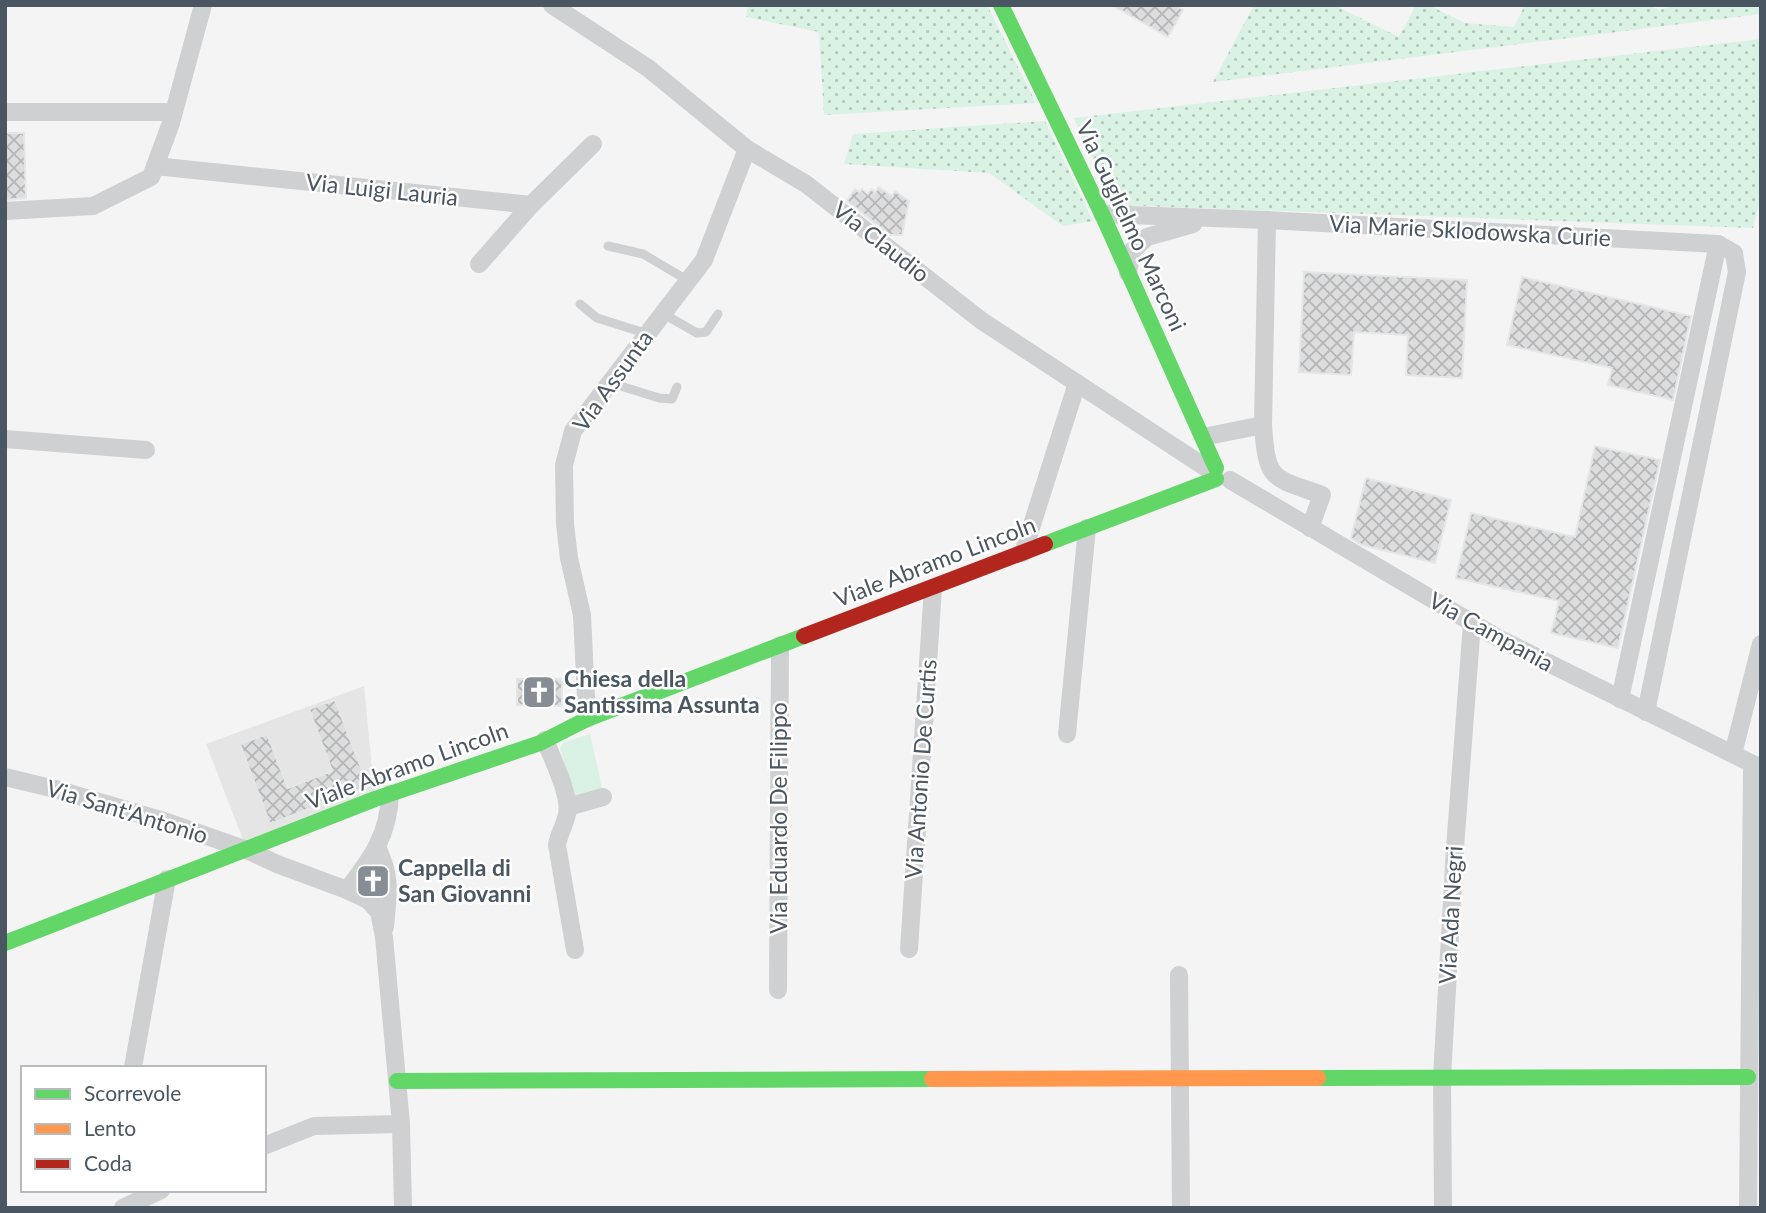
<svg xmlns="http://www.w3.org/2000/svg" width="1766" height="1213" font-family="Lato,sans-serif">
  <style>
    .education { fill: #e6e5e6 }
    .grass { fill: url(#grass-dots) }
    .green { fill: #d9f2e3 }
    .building { fill: url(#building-cross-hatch); stroke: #e5e6e7; stroke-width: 2 }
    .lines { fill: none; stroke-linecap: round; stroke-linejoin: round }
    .lane { stroke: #ced0d2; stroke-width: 9 }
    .street { stroke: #ced0d2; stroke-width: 18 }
    .fast { stroke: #63d668; stroke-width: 16 }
    .slow { stroke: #ff974d; stroke-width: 16 }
    .jam { stroke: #b3261e; stroke-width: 16 }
    .labels { text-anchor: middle; stroke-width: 5; stroke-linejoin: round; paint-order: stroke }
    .street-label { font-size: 23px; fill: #4a5661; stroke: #fff }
    .poi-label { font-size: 23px; font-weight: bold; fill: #4a5661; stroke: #fff; text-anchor: start }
  </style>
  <defs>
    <pattern id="grass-dots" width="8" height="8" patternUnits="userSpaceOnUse" patternTransform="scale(1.75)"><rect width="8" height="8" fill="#d9f2e3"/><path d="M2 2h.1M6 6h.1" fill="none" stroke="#b2c7bb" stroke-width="1.8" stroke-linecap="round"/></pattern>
    <pattern id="building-cross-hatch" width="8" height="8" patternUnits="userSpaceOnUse" patternTransform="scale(1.75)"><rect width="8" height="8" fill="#ddddde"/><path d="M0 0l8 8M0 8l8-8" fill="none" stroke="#b5b6b7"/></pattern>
  </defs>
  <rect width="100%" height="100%" fill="#f4f4f4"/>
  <polygon class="education" points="364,686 375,799 247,850 206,744"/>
  <g class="grass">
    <polygon points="748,5 987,5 1036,103 824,115 819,32 746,17"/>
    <polygon points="1254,5 1334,5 1399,37 1416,5 1428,5 1465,23 1514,27 1525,5 1649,5 1659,10 1676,5 1761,5 1761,14 1213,82"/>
    <polygon points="1761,39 1761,196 1753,228 1114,205 1074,118"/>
    <polygon points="1045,121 1093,221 1063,226 989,173 844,164 853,134"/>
  </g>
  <polygon class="green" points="590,734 602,788 574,796 560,748 564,742"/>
  <g class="building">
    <polygon points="1112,5 1176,5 1183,10 1168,37"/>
    <polygon points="5,133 24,133 26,198 5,200"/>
    <polygon points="879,187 892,196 895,191 909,201 902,235 890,235 847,201 855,189 859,192 862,189 868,194 871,189 875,192"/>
    <polygon points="1304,272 1467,280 1462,378 1406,375 1408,335 1354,332 1351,375 1299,372"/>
    <polygon points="1522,277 1691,316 1673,400 1608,385 1612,368 1507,345"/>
    <polygon points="1595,446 1660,460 1618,648 1551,633 1559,601 1456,578 1471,513 1575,537"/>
    <polygon points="1366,478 1451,500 1435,563 1362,545 1351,538"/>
    <polygon points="517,679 562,679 562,706 517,705"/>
    <polygon points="335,700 368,786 270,824 240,744 267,734 288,788 332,771 309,709"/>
  </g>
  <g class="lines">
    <g class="lane">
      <polyline points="608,246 643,254 687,280"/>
      <polyline points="580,304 597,318 648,334"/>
      <polyline points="662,313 697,333 706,332 718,314"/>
      <polyline points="611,383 659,398 672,399 677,387"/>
    </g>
    <g class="street">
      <polyline points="552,5 648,68 747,149 806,184 982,321 1214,473"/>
      <polyline points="5,112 173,112"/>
      <polyline points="155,166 531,205 479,264"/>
      <polyline points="531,205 593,144"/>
      <polyline points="5,211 93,206 151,177 171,123 203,5"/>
      <polyline points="1102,214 1267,220 1718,244 1734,253 1737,272 1646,712"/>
      <polyline points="1128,273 1132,251 1147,237 1193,224"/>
      <path d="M1263 425C1267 481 1271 477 1322 495L1310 528"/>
      <polyline points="1203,437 1263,425 1267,220"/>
      <polyline points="5,439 146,450"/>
      <polyline points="1230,480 1498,638 1761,768"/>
      <polyline points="1023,553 1077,383"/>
      <polyline points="1620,699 1718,244"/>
      <polyline points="587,719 582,615 569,558 565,524 564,465 573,431 704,260 747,149"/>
      <polyline points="1067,734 1087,528"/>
      <path d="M545 740C552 758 571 796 567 814 565 825 559 833 557 845L575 950"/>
      <polyline points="1733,754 1761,644"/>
      <polyline points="5,777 55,789 167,822 247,850 277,864 347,890 368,900 379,912 384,937 401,1124 403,1208"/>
      <polyline points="568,807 603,797"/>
      <path d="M377 847C392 878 388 894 385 927"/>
      <path d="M347 890C371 859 389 835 390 794"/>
      <polyline points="909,949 933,588"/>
      <polyline points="1179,975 1181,1208"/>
      <polyline points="778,990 780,645"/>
      <polyline points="133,1067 167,879"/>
      <polyline points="264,1146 314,1126 401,1124"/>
      <polyline points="123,1208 161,1190"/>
      <polyline points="1443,1208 1442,1077 1455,848 1472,623"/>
      <polyline points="1748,1208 1752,765"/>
    </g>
    <g class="fast">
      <polyline points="1001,5 1102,214 1216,468"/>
      <polyline points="1045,544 1216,479"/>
      <polyline points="5,943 375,799 540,743 587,719 804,636"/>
      <polyline points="1318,1078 1748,1077"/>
      <polyline points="397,1081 932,1079"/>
    </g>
    <polyline class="slow" points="932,1079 1318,1078"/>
    <polyline class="jam" points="804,636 1045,544"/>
  </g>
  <defs>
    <g id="church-square" transform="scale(1.75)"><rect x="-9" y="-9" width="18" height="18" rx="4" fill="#868d94" stroke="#fff"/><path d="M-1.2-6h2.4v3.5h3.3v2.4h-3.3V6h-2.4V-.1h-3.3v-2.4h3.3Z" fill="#fff"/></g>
  </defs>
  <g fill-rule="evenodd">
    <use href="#church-square" x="539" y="692"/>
    <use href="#church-square" x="373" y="881"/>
  </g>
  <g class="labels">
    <g class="street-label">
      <text transform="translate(382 190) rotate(6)" y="8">Via Luigi Lauria</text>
      <text transform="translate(1131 226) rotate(65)" y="8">Via Guglielmo Marconi</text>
      <text transform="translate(1470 231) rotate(3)" y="8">Via Marie Sklodowska Curie</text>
      <text transform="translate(881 242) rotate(38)" y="8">Via Claudio</text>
      <text transform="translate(613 381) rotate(-54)" y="8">Via Assunta</text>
      <text transform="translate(935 562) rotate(-21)" y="8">Viale Abramo Lincoln</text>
      <text transform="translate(1491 632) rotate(29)" y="8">Via Campania</text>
      <text transform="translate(407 766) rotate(-20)" y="8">Viale Abramo Lincoln</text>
      <text transform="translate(921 769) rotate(-86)" y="8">Via Antonio De Curtis</text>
      <text transform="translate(127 812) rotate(17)" y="8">Via Sant'Antonio</text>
      <text transform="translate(779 818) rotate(-90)" y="8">Via Eduardo De Filippo</text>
      <text transform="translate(1451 915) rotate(-87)" y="8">Via Ada Negri</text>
    </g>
    <g class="poi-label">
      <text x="564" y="687">Chiesa della<tspan x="564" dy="26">Santissima Assunta</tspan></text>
      <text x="398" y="876">Cappella di<tspan x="398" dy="26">San Giovanni</tspan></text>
    </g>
  </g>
  <rect width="1766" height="1213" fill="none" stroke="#4a5661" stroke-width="14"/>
  <rect x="21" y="1066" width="245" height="126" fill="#ffffff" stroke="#b7bbc0" stroke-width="2"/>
  <rect x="35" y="1089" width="35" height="10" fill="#63d668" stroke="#b7bbc0" stroke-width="2"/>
  <text x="84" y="1101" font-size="21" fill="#4a5661">Scorrevole</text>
  <rect x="35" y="1124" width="35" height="10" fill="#ff974d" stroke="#b7bbc0" stroke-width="2"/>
  <text x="84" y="1136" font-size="21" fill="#4a5661">Lento</text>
  <rect x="35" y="1159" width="35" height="10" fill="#b3261e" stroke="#b7bbc0" stroke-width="2"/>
  <text x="84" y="1171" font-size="21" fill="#4a5661">Coda</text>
</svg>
